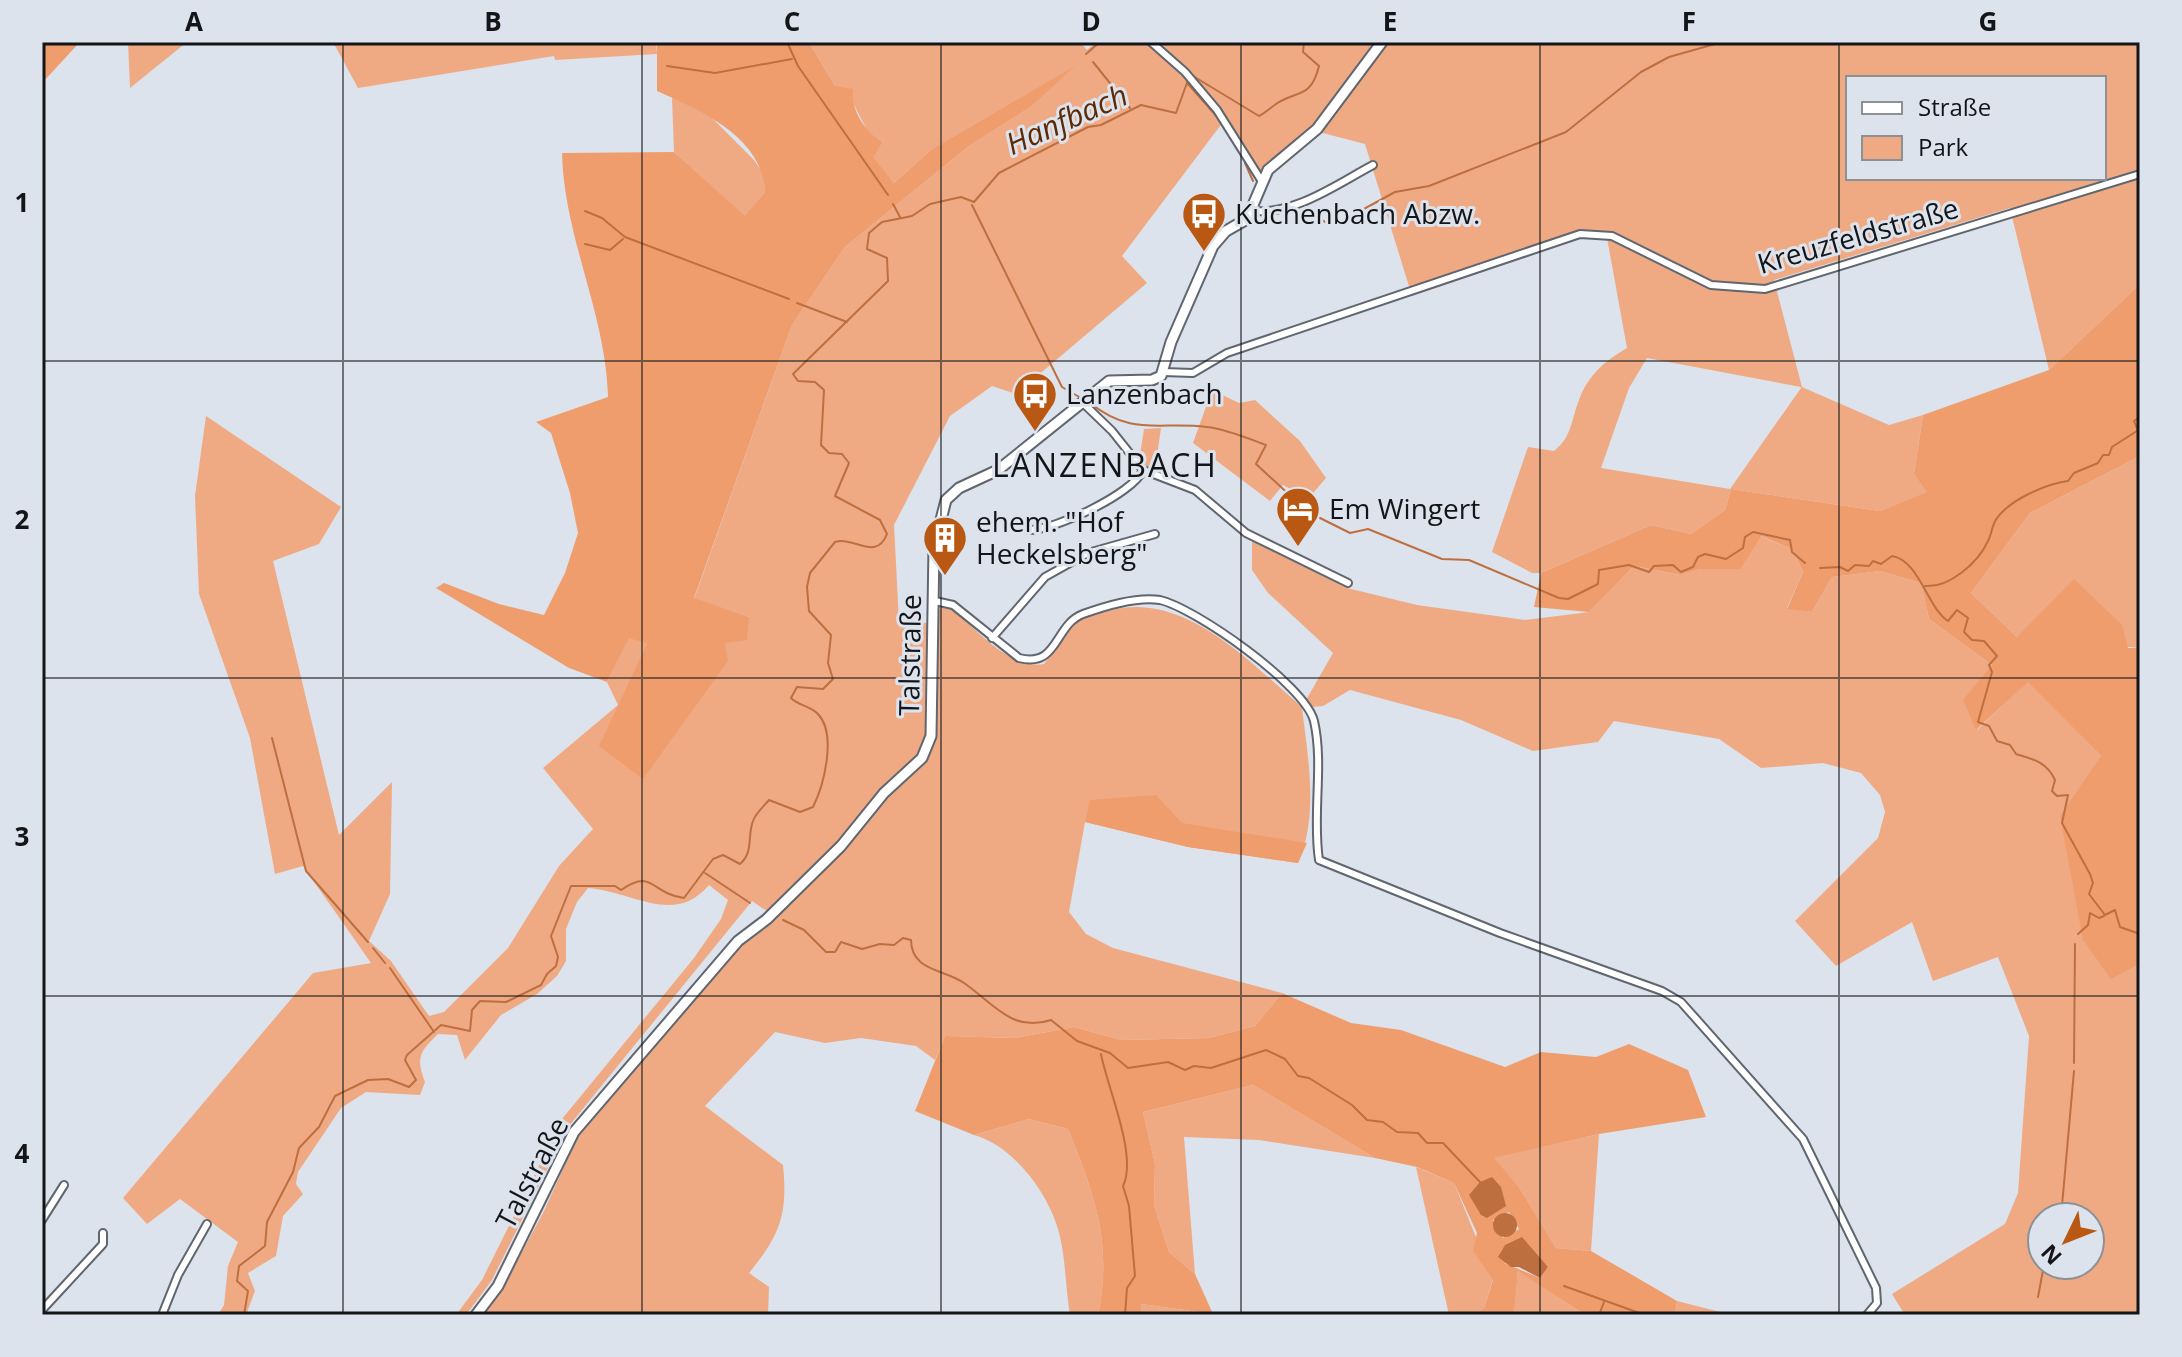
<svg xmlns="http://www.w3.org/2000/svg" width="2182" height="1357" font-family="'Open Sans',sans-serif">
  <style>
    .green { fill: #efaa83; fill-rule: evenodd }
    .forest { fill: #f09d6e; fill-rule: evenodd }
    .water { fill: #be6f40 }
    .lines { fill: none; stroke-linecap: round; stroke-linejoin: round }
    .stream { stroke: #be6f40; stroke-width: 2 }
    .street-casing { stroke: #60666f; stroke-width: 10 }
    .secondary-casing { stroke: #60666f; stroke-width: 13 }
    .street { stroke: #fff; stroke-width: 6 }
    .secondary { stroke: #fff; stroke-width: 9 }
    .grid { fill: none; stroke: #131519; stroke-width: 2; stroke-opacity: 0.55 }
    .labels { text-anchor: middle; stroke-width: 6; stroke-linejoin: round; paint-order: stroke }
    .poi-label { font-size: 28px; fill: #131519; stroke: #dce3ed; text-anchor: start }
    .street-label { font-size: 28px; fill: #131519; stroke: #dce3ed }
    .water-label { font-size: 30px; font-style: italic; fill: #5e2a05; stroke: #dce3ed }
    .quarter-label { font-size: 32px; letter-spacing: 2px; fill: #131519; stroke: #dce3ed }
    .neatline { fill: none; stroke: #131519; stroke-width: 3 }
    .grid-label { font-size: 26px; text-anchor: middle; font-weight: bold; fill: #131519 }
  </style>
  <rect width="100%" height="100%" fill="#dce3ed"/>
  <g class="green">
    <polygon points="128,42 187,42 130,88"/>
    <polygon points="333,42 656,42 657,54 555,60 554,56 358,88"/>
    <path d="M809 42H1080L1087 50 1096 42H2140V284L2049 370 2010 208 1774 280 1802 387 1889 425 1923 415 1914 474 1928 492 1880 511 1731 489 1725 510 1691 534 1651 525 1541 573H1532L1492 552 1528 447 1554 451C1572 437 1571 420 1579 400 1588 375 1605 361 1627 348L1607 238 1585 237 1412 296 1365 144 1319 132 1265 180 1223 122 1122 256 1147 283 1016 394 992 386 950 416 894 525 899 622 929 623 941 608H951C977 629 1009 670 1044 664 1055 651 1066 631 1079 621 1086 615 1100 614 1108 611 1184 589 1249 662 1302 707L1333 653 1268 593 1252 570V539L1347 588 1417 605 1525 620 1589 612 1634 566 1679 575 1700 569H1741L1760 536 1792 549 1803 572 1787 608 1812 612 1832 577 1880 571 1921 583 1929 619 1992 665 1977 730 2028 681 2101 756 2111 978 2140 964V1315H1905L1892 1294 2005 1224 2018 1193 2029 1036 1998 957 1933 981 1912 922 1836 966 1795 921 1878 838 1885 812 1880 795 1861 773 1823 763 1761 768 1719 739 1614 721 1598 742 1533 751 1461 720 1350 690 1323 706 1302 708C1308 757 1319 817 1298 863L1188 847 1085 822 1069 912 1086 934 1113 948 1282 993 1255 1026 1209 1038 1121 1040 1074 1027 1014 1038 945 1036 935 1060 916 1046 861 1038 825 1043 775 1032 705 1106 783 1165C788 1215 780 1235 749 1273L769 1287 768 1315H483L499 1295 544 1211 579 1134 737 947 774 916 752 901 568 1127 492 1280 466 1315H456L482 1280 562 1119 694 958 721 919 728 900 709 885C674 926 635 892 588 888L577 902 566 929V961L557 976 537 994 501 1015 465 1060 457 1035 438 1034C419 1052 416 1058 425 1082L420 1095 366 1092 341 1108 298 1172 296 1184 303 1194 283 1216 276 1256 248 1273 255 1291 246 1315H218L224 1305 228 1266 238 1242 180 1199 147 1224 123 1198 313 973 371 963 303 866 275 874 250 738 199 594 195 496 206 416 341 507 319 544 273 561 339 835 392 782 390 894 369 941 391 961 429 1016 444 1012 508 948 559 866 593 829 543 768 618 705 607 682 629 637 647 644 725 643 749 617 694 599 792 325 845 247 969 146 1032 106 1071 69 932 149 894 183 872 157 883 142 870 136 851 99 835 86ZM1848 78H2104V178H1848ZM1647 358 1801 387V388L1730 489 1601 468 1629 388ZM2042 1217H2090V1265H2042Z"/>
    <polygon points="672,97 707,113 754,160 764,175 765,192 745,217 674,152"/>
    <polygon points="1212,390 1239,403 1255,400 1300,441 1326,478 1308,499 1283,485 1270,501 1193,443"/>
    <polygon points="1161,428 1155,470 1148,469 1139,461 1144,429"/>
    <polygon points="2140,456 2140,648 2017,637 1971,593 2030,513"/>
    <polygon points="1253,1085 1375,1158 1259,1140 1184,1137 1195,1274 1169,1252 1154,1205 1155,1164 1143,1112"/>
    <path d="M1029 1119 1068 1129C1094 1193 1113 1244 1098 1315H1070C1065 1286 1066 1251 1056 1223 1044 1188 1011 1145 974 1135Z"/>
    <polygon points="1599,1134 1591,1251 1556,1248 1519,1187 1493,1158"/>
    <polygon points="1416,1167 1454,1183 1493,1279 1484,1308 1473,1315 1449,1315"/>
    <polygon points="1518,1270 1581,1312 1581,1315 1514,1315"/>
    <polygon points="1677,1301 1732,1315 1675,1315"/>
    <polygon points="1141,1304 1213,1314 1213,1315 1142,1315"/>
  </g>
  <g class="forest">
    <polygon points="42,42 80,42 42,83"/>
    <path d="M657 42H809L835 86 853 89C850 109 866 134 883 142L873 157 894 183 932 149 1075 66 1032 106 969 146 845 247 792 325 694 598 749 617 747 640 725 643 728 661 643 779 599 746 647 644 629 638 607 682 569 668 436 588 444 583 499 604 544 615 565 573 578 533 570 493 551 433 536 422 608 397C606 313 564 238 562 153L674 152 745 216 765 192C763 137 700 110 657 91Z"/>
    <polygon points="2140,284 2140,456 2030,513 1971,593 2017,637 2074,579 2122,625 2128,648 2140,648 2140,964 2111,979 2083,940 2060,816 2101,756 2028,682 1976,730 1963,700 1992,665 1929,619 1921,583 1880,571 1832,577 1812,612 1787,609 1803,572 1792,549 1761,536 1741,569 1700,569 1680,575 1634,566 1589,612 1534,607 1541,573 1651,525 1691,534 1725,510 1731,489 1880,511 1927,492 1914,474 1923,415 2049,370"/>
    <polygon points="1156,795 1182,823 1307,843 1298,863 1188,847 1085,822 1090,800"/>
    <path d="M1282 993 1351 1023 1401 1030 1505 1067 1541 1052 1596 1057 1629 1044 1688 1070 1706 1117 1599 1134 1494 1158 1519 1187 1556 1248 1591 1251 1677 1301 1675 1315H1581V1312L1518 1271 1514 1315H1473L1484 1308 1493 1280 1473 1251 1477 1233 1454 1183 1417 1167 1375 1158 1253 1085 1143 1112 1155 1164 1154 1205 1169 1252 1195 1274 1213 1314 1141 1304 1142 1315H1098C1113 1244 1094 1193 1068 1129L1029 1119 974 1135 915 1111 945 1036 1014 1038 1074 1027 1121 1040 1209 1038 1255 1026ZM1509 1212 1519 1229 1503 1238 1493 1220ZM1537 1256 1548 1267 1540 1278 1504 1263Z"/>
  </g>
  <g class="water">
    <polygon points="1492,1177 1501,1187 1506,1206 1487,1218 1481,1215 1469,1195 1480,1182"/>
    <circle cx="1505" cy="1225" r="12"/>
    <polygon points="1522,1237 1548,1267 1540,1278 1519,1267 1511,1267 1498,1257 1505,1245"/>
  </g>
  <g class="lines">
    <g class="stream">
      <polyline points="787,42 798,66 888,195"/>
      <polyline points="42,47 50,42"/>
      <polyline points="1086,54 1100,42"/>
      <polyline points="1093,62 1130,108"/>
      <polyline points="667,66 715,73 792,59"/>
      <path d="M1193 76 1259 116C1265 113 1270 108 1276 104 1297 90 1311 99 1319 66L1303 52 1304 42"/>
      <polyline points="1187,83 1220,120"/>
      <polyline points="1245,163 1253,181"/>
      <polyline points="893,204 900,217"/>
      <polyline points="972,205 1062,387 1081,398"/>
      <polyline points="1294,209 1297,215 1318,218 1329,224 1342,221 1395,192 1429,186 1566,132 1641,72 1669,57 1722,42"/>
      <polyline points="585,211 602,218 625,237 789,299"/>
      <polyline points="585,244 610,250 623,239"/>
      <polyline points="797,303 847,322"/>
      <path d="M1090 403C1133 437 1158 421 1207 427 1226 429 1247 438 1266 445L1256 464 1308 512 1350 533 1368 529 1442 559 1469 560 1559 598 1568 599 1598 584 1599 570 1629 565 1649 572 1654 566 1673 565 1681 572 1693 567 1698 557 1705 554 1726 559 1743 548 1745 537 1753 532 1790 540 1792 552 1805 563"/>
      <polyline points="2138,431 2134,421 2140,417"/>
      <path d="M1820 568 1840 567 1848 571 1855 565 1869 566 1873 561 1881 564 1892 556C1919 560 1928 609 1948 621L1957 610 1968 618 1964 632 1972 640 1984 641 1997 656 1989 665 1992 672 1978 722 1989 726 1997 741 2010 745 2016 754C2033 759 2047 762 2055 780L2052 791 2057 796 2068 795 2062 823 2090 874 2093 883 2089 894 2105 915 2115 910 2120 927 2140 934"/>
      <path d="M1925 586C1949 588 1978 563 1988 541 1992 534 1992 524 1997 518 2011 499 2046 484 2068 481L2074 473 2098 463 2103 455H2109L2112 447 2140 429"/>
      <polyline points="272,738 306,871 368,942"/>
      <polyline points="705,873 750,903"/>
      <path d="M783 920 804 930 826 952H835L841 942 862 949 880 944 894 945 903 938 911 940C911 971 944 969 964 983 993 1003 1012 1033 1051 1020L1077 1041 1110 1053 1128 1068 1168 1062 1185 1070 1194 1066 1211 1068 1266 1050 1285 1059 1298 1076 1309 1078 1352 1105 1367 1120 1383 1122 1397 1132 1418 1133 1427 1143H1443L1480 1182"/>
      <polyline points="2078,934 2088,925 2090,913 2099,918 2104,916"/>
      <polyline points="373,948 385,963"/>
      <polyline points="390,968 434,1032"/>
      <path d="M1101 1054C1107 1087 1138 1156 1123 1186L1129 1206 1135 1276 1127 1288 1125 1315"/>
      <polyline points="2074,1063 2075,944"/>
      <polyline points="2061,1217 2074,1071"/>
      <polyline points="1564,1286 1645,1315"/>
      <polyline points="2038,1297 2044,1265"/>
      <path d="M244 1315 248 1291 237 1281 239 1266 265 1246 267 1222 293 1172 299 1148 319 1127 335 1096 368 1080 388 1079 409 1087 416 1080 405 1060 407 1055 441 1025 470 1031 472 1010 480 1001 506 1002 541 985 547 974 556 966 558 957 551 936 571 886H615L621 890C654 868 649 893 684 898L713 859 723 855 740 864C754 852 747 836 753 821 755 814 764 806 769 800L800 812 813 807C824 785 837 734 818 714 811 706 799 706 791 698L797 687 823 689 833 679 828 663 831 635 809 611 807 587 810 573 835 542C854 536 876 562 887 534L880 520 835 496 849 463 842 454 829 453 821 445 824 390 815 382 798 381 793 374 888 281 887 258 867 249 869 233 882 222 912 216 930 204 961 197 974 202 999 173 1088 127 1101 125 1141 105 1176 113 1188 80"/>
      <polyline points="1599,1315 1604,1302"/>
    </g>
    <g class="street-casing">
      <g id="street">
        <polyline points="1151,42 1185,72 1217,110 1261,180"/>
        <path d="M1252 211C1295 215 1337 184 1373 165"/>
        <polyline points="1163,372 1193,373 1227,353 1580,234 1612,236 1711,285 1765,289 2140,174"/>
        <polyline points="1083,403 1112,431 1143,470 1195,490 1246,533 1348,583"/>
        <path d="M1028 530C1053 531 1133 494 1143 470"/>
        <path d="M935 601 953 605 1019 658C1059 668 1054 625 1083 614 1105 606 1136 596 1160 600 1195 608 1305 685 1314 721 1324 765 1312 814 1319 860L1500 933 1662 991 1681 1002 1803 1139 1876 1288 1877 1303 1867 1315"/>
        <polyline points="992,638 1045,577 1088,553 1155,534"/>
        <polyline points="42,1220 64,1185"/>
        <polyline points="42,1310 103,1244 103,1233"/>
        <polyline points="162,1315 178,1275 207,1224"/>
      </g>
    </g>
    <g class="secondary-casing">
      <polyline id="secondary" points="476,1315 498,1286 574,1132 738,941 767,919 841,846 884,793 922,758 931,736 934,547 946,500 959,488 998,470 1109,381 1152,380 1161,376 1171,342 1213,246 1226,231 1247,219 1268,170 1317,129 1382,42"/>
    </g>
    <use href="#street" class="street"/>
    <use href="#secondary" class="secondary"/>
  </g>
  <path class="grid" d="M343 42V1315M642 42V1315M941 42V1315M1241 42V1315M1540 42V1315M1839 42V1315M42 361H2140M42 678H2140M42 996H2140"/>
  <defs>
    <g id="bus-pin" transform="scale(2.3)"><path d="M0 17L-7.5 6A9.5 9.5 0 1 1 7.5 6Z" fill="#b85812" stroke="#dce3ed"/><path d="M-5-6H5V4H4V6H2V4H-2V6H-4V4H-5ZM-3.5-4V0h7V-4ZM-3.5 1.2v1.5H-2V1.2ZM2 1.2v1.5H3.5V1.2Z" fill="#fff"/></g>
    <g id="hotel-pin" transform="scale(2.3)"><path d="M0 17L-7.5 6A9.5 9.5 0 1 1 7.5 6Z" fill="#b85812" stroke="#dce3ed"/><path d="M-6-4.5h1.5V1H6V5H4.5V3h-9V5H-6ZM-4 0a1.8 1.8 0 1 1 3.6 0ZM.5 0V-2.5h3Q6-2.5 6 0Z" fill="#fff"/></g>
    <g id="building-pin" transform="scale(2.3)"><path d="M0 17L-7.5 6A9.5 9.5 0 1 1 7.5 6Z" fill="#b85812" stroke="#dce3ed"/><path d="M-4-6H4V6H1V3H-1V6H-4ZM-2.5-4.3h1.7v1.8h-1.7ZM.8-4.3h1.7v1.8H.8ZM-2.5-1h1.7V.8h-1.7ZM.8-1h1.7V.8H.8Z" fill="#fff"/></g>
  </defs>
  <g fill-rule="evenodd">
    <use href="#bus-pin" x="1204" y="214"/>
    <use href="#bus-pin" x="1035" y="394"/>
    <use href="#hotel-pin" x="1298" y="509"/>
    <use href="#building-pin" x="945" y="538"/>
  </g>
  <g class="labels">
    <g class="poi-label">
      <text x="1235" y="224">Kuchenbach Abzw.</text>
      <text x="1066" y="404">Lanzenbach</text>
      <text x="1329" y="519">Em Wingert</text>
      <text x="976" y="532">ehem. "Hof<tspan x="976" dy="32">Heckelsberg"</tspan></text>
    </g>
    <g class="street-label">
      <text transform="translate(1858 236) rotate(-16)" y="10">Kreuzfeldstraße</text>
      <text transform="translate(910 655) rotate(-89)" y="10">Talstraße</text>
      <text transform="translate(532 1173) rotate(-62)" y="10">Talstraße</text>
    </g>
    <g class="water-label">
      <text transform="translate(1067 120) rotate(-24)" y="10">Hanfbach</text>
    </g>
    <g class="quarter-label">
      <text x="1105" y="477">LANZENBACH</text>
    </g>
  </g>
  <rect width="2182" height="1357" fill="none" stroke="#dce3ed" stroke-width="88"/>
  <rect x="1846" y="76" width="260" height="104" fill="#dce3ed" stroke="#8c9198" stroke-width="2"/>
  <rect x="1862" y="102" width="40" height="12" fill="#ffffff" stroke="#8c9198" stroke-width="2"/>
  <text x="1918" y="116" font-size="24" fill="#131519">Straße</text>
  <rect x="1862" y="136" width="40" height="24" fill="#efaa83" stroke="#8c9198" stroke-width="2"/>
  <text x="1918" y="156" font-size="24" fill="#131519">Park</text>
  <g transform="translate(2066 1241) rotate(227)"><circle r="38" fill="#dce3ed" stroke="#8c9198" stroke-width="2"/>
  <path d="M0-6L14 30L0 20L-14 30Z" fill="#b85812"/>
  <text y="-12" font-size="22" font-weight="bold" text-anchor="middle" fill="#131519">N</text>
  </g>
  <rect x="44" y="44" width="2094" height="1269" class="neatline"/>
  <g class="grid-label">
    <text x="194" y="31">A</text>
    <text x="493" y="31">B</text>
    <text x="792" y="31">C</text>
    <text x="1091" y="31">D</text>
    <text x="1390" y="31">E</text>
    <text x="1689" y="31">F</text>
    <text x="1988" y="31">G</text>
    <text x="22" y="212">1</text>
    <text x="22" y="529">2</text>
    <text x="22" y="846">3</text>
    <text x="22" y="1163">4</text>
  </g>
</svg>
